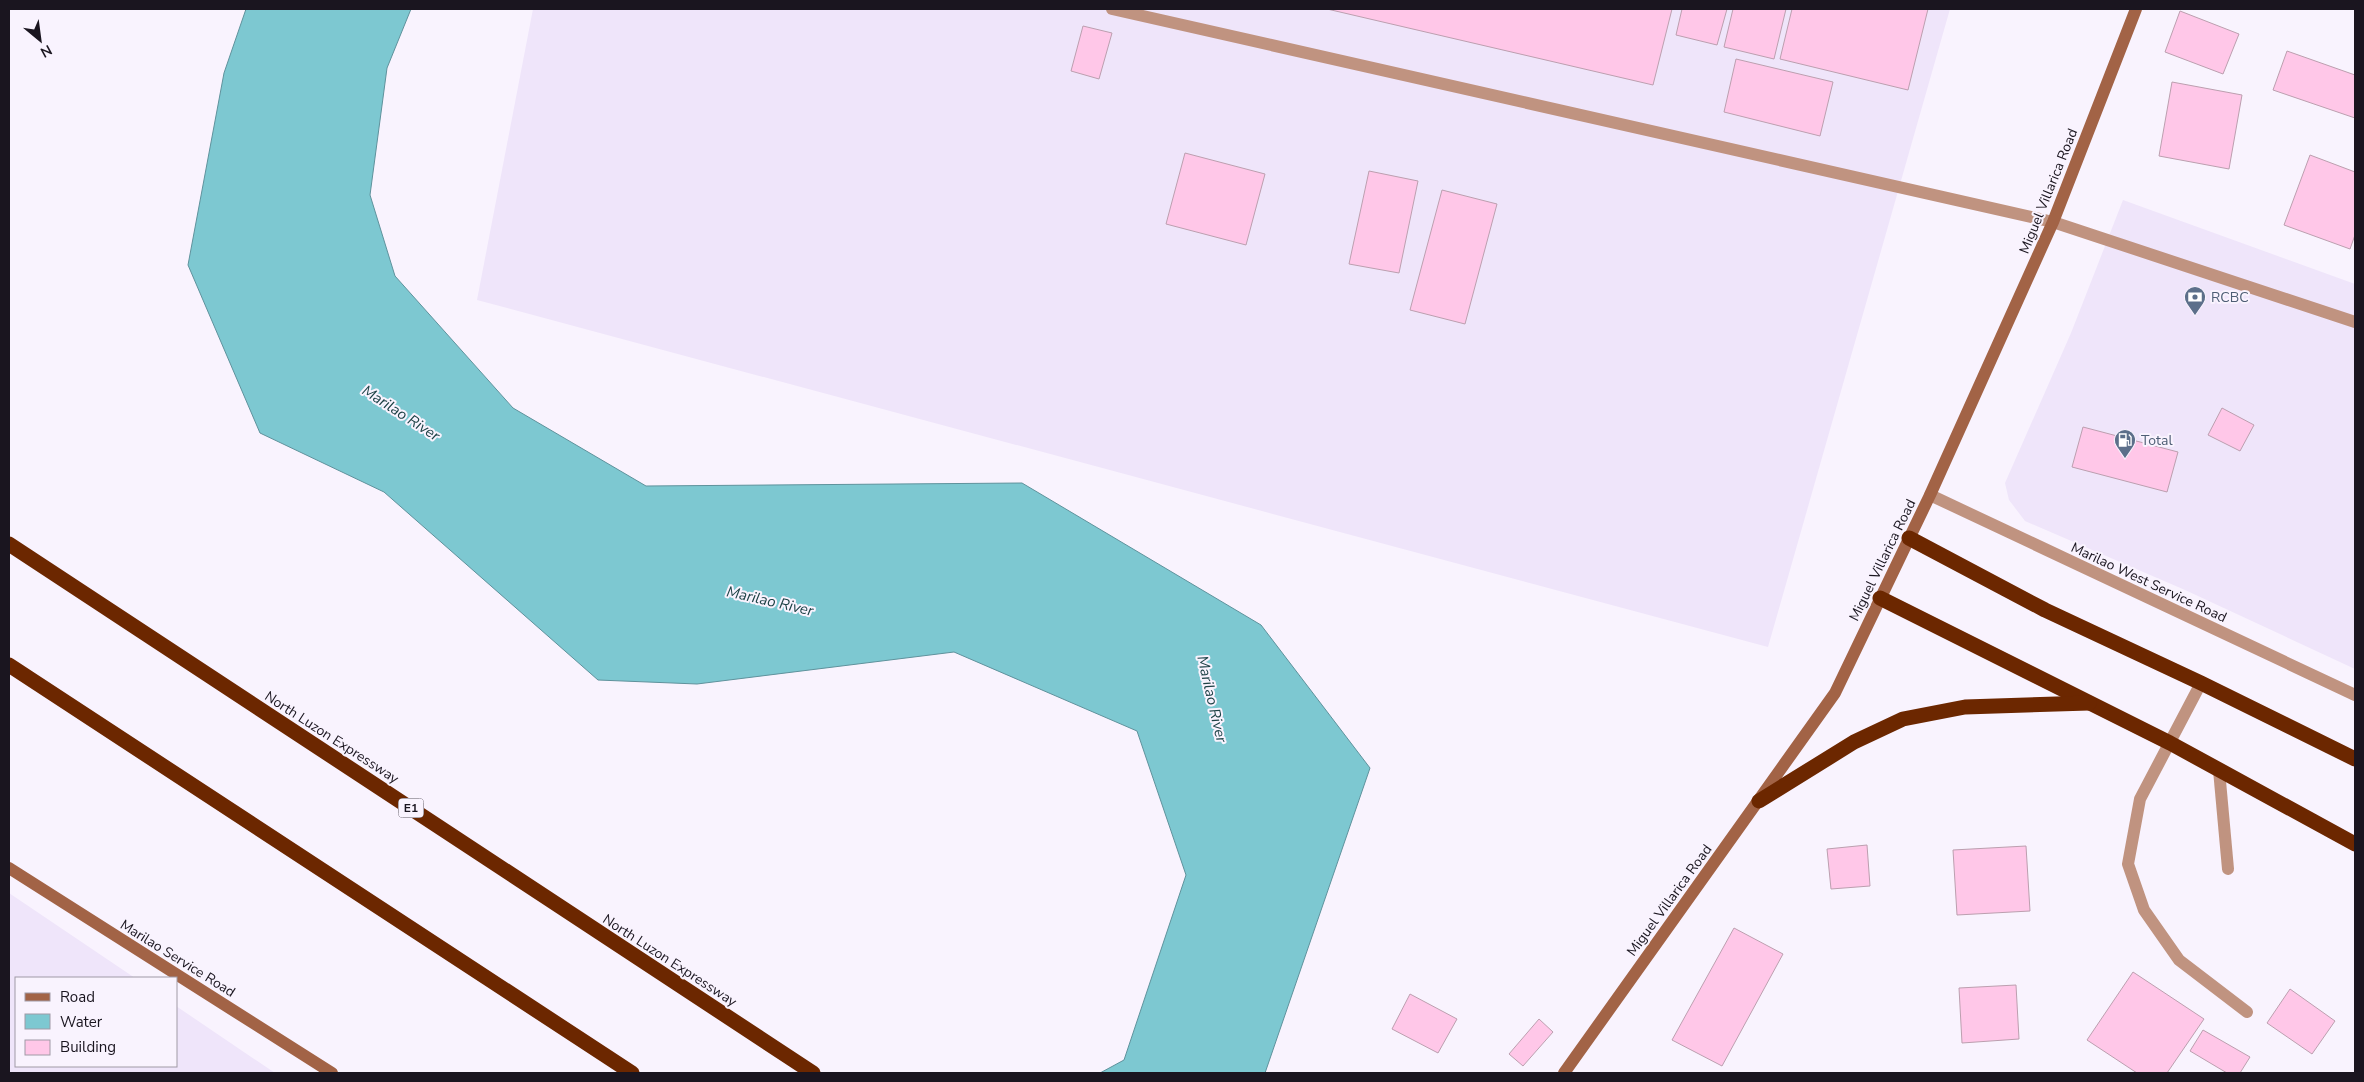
<svg xmlns="http://www.w3.org/2000/svg" width="2364" height="1082" font-family="'Nunito Sans',sans-serif">
  <style>
    .built { fill: #efe5fa }
    .water { fill: #7dc8d1; stroke: #5f929c }
    .building { fill: #ffc7e8; stroke: #bc9faf }
    .lines { fill: none; stroke-linecap: round; stroke-linejoin: round }
    .lane { stroke: #c09380; stroke-width: 12 }
    .street { stroke: #c09380; stroke-width: 12 }
    .secondary { stroke: #a26346; stroke-width: 12 }
    .highway { stroke: #6c2700; stroke-width: 15 }
    .labels { text-anchor: middle; stroke-width: 4; stroke-linejoin: round; paint-order: stroke }
    .shield { fill: #f9f3fe; stroke: #5d5862; stroke-width: 1 }
    .shield-label { font-size: 12px; font-weight: bold; fill: #1a151f }
    .street-label { font-size: 14px; fill: #1a151f; stroke: #f9f3fe }
    .service-label { font-size: 14px; fill: #4e5e75; stroke: #f9f3fe; text-anchor: start }
    .water-label { font-size: 15px; font-style: italic; fill: #1d4246; stroke: #f9f3fe }
  </style>
  <rect width="100%" height="100%" fill="#f9f3fe"/>
  <g class="built">
    <polygon points="533,9 1950,9 1768,647 477,300"/>
    <polygon points="2123,200 2355,284 2355,669 2185,590 2025,521 2009,500 2005,483 2071,333"/>
    <polygon points="9,893 135,978 16,978 16,1066 176,1066 176,1006 275,1073 9,1073"/>
  </g>
  <polygon class="water" points="246,9 411,9 387,68 370,195 395,276 513,408 646,486 1022,483 1261,625 1370,768 1265,1073 1100,1073 1124,1060 1186,875 1137,731 954,652 697,684 598,680 384,492 260,433 188,265 224,73"/>
  <g class="building">
    <polygon points="1327,9 1672,9 1653,85"/>
    <polygon points="1682,9 1727,9 1717,45 1676,35"/>
    <polygon points="1733,9 1786,9 1774,59 1724,47"/>
    <polygon points="1792,9 1928,9 1908,90 1780,59"/>
    <polygon points="2180,11 2239,34 2223,74 2165,52"/>
    <polygon points="1083,26 1112,33 1099,79 1071,71"/>
    <polygon points="2287,51 2355,75 2355,118 2273,90"/>
    <polygon points="1736,59 1833,82 1820,136 1724,112"/>
    <polygon points="2172,82 2242,95 2229,169 2159,156"/>
    <polygon points="1185,153 1265,174 1246,245 1166,224"/>
    <polygon points="2310,155 2355,172 2355,235 2350,249 2284,225"/>
    <polygon points="1369,171 1418,181 1399,273 1349,264"/>
    <polygon points="1442,190 1497,204 1465,324 1410,310"/>
    <polygon points="2222,408 2254,425 2240,451 2208,435"/>
    <polygon points="2083,427 2178,452 2167,492 2072,467"/>
    <polygon points="1867,845 1870,886 1831,889 1827,849"/>
    <polygon points="2026,846 2030,911 1957,915 1953,850"/>
    <polygon points="1734,928 1783,954 1722,1066 1672,1040"/>
    <polygon points="2133,972 2204,1019 2167,1073 2137,1073 2087,1040"/>
    <polygon points="2016,985 2019,1039 1962,1043 1959,988"/>
    <polygon points="2290,989 2335,1021 2312,1054 2267,1023"/>
    <polygon points="1410,994 1457,1019 1438,1053 1392,1029"/>
    <polygon points="1539,1019 1553,1032 1523,1066 1509,1054"/>
    <polygon points="2203,1030 2250,1057 2240,1073 2227,1073 2190,1051"/>
  </g>
  <g class="lines">
    <g class="lane">
      <polyline points="1112,9 2053,222 2355,322"/>
      <polyline points="2201,683 2140,799 2128,864 2144,910 2179,960 2247,1012"/>
      <polyline points="2219,770 2228,869"/>
    </g>
    <polyline class="street" points="1930,495 2355,695"/>
    <g class="secondary">
      <polyline points="9,868 332,1073"/>
      <polyline points="1564,1073 1835,693 1930,495 2053,222 2136,9"/>
    </g>
    <g class="highway">
      <polyline points="1909,538 2045,610 2201,683 2355,759"/>
      <polyline points="9,544 813,1073"/>
      <polyline points="1880,598 2170,743 2355,844"/>
      <polyline points="9,665 632,1073"/>
      <polyline points="1759,801 1854,742 1903,719 1965,707 2089,703"/>
    </g>
  </g>
  <defs>
    <g id="bank-pin" transform="scale(1.125)"><path d="M0 17L-7.5 6A9.5 9.5 0 1 1 7.5 6Z" fill="#5c6f8a" stroke="#f9f3fe"/><path d="M-6-4H6V4H-6ZM0-2.3a2.3 2.3 0 1 0 0 4.6a2.3 2.3 0 1 0 0-4.6Z" fill="#fff"/></g>
    <g id="fuel-pin" transform="scale(1.125)"><path d="M0 17L-7.5 6A9.5 9.5 0 1 1 7.5 6Z" fill="#5c6f8a" stroke="#f9f3fe"/><path d="M-5.5-6h7V0h2V4h1.3V-2.5L3-4.5l.8-.8L6-3V5H2.5V1h-1V6h-7ZM-4.2-4.7v3.2H.2V-4.7Z" fill="#fff"/></g>
  </defs>
  <g fill-rule="evenodd">
    <use href="#bank-pin" x="2195" y="297"/>
    <use href="#fuel-pin" x="2125" y="440"/>
  </g>
  <g class="labels">
    <rect class="shield" x="398.5" y="798.5" width="25" height="19" rx="4"/>
    <g class="shield-label">
      <text x="411" y="812">E1</text>
    </g>
    <g class="street-label">
      <text transform="translate(2048 191) rotate(-68)" y="5">Miguel Villarica Road</text>
      <text transform="translate(1882 560) rotate(-64)" y="5">Miguel Villarica Road</text>
      <text transform="translate(2149 582) rotate(25)" y="5">Marilao West Service Road</text>
      <text transform="translate(332 737) rotate(33)" y="5">North Luzon Expressway</text>
      <text transform="translate(1669 900) rotate(-54)" y="5">Miguel Villarica Road</text>
      <text transform="translate(178 958) rotate(32)" y="5">Marilao Service Road</text>
      <text transform="translate(670 960) rotate(33)" y="5">North Luzon Expressway</text>
    </g>
    <g class="service-label">
      <text x="2211" y="302">RCBC</text>
      <text x="2141" y="445">Total</text>
    </g>
    <g class="water-label">
      <text transform="translate(401 413) rotate(33)" y="5">Marilao River</text>
      <text transform="translate(770 601) rotate(13)" y="5">Marilao River</text>
      <text transform="translate(1212 699) rotate(77)" y="5">Marilao River</text>
    </g>
  </g>
  <rect width="2364" height="1082" fill="none" stroke="#1a151f" stroke-width="20"/>
  <rect x="15" y="977" width="162" height="90" fill="#f9f3fe" stroke="#a09aa5"/>
  <rect x="25" y="993" width="25" height="8" fill="#a26346" stroke="#a09aa5"/>
  <text x="60" y="1002" font-size="15" fill="#1a151f">Road</text>
  <rect x="25" y="1014" width="25" height="15" fill="#7dc8d1" stroke="#a09aa5"/>
  <text x="60" y="1027" font-size="15" fill="#1a151f">Water</text>
  <rect x="25" y="1040" width="25" height="15" fill="#ffc7e8" stroke="#a09aa5"/>
  <text x="60" y="1052" font-size="15" fill="#1a151f">Building</text>
  <g transform="translate(40 40) rotate(151)" stroke="#f9f3fe" stroke-width="4" paint-order="stroke">
  <path d="M0-4L9 19L0 12L-9 19Z" fill="#1a151f"/>
  <text y="-8" font-size="14" font-weight="bold" text-anchor="middle" fill="#1a151f">N</text>
  </g>
</svg>
